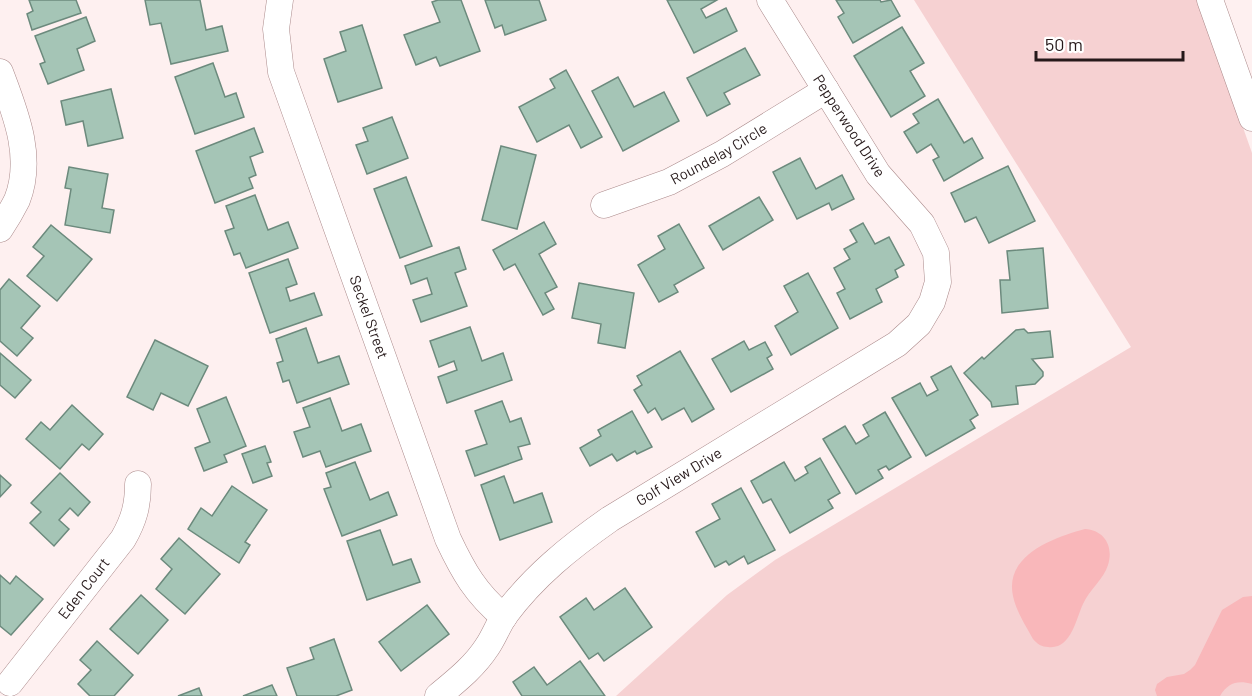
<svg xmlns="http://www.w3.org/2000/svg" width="1252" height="696" font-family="Barlow,sans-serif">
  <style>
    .green { fill: #f6d1d2 }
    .water { fill: #f9b7ba }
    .building { fill: #a5c5b6; stroke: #6c8a7d; stroke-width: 1.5 }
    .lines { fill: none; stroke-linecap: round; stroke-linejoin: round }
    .minor-casing { stroke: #ab8a8b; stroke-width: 27 }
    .minor { stroke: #fff; stroke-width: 26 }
    .labels { text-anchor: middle; stroke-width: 6; stroke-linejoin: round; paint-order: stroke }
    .street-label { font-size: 15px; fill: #26191a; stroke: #fff }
  </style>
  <rect width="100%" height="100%" fill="#fef0f0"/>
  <polygon class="green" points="914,0 1198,0 1252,153 1252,696 616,696 727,595 775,560 1131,347"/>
  <g class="water">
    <path d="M1085 529C1104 530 1114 546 1108 565 1104 579 1089 590 1083 604 1076 619 1071 650 1048 647 1042 647 1037 644 1033 639 1026 626 1016 611 1013 596 1004 555 1055 537 1085 529Z"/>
    <path d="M1252 596V684C1237 680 1228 683 1220 696H1157L1155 690 1157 684 1167 677 1184 674 1190 670 1195 665 1222 610 1243 597Z"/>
  </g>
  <g class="building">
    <polygon points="29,0 76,0 81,13 32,30 27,14 33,11"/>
    <polygon points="145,0 200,0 206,30 222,26 228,51 171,64 161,23 150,25"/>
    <polygon points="438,0 461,0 480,51 440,66 436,57 416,65 404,35 440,22 432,2"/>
    <polygon points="485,0 539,0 546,20 505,35 502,25 495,28"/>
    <polygon points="667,0 717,0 701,9 706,18 726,8 737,31 694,53"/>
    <polygon points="836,0 880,0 881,2 891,0 900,16 853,43 838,17 844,13"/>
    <polygon points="86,17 95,41 77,49 84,70 48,84 40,64 45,62 35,36"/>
    <polygon points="362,25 382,88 338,102 324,59 346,51 340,32"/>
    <polygon points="902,27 924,63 910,71 925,96 891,117 854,56"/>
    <polygon points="745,48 760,75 724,93 730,104 707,116 687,78"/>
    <polygon points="213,63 225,97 236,93 244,117 195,134 175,77"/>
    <polygon points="566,70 602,137 581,148 569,125 537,142 519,107 555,88 550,79"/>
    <polygon points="618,77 634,107 664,92 679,121 623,151 592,91"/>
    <polygon points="111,89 123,138 88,146 83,121 66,125 61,101"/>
    <polygon points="938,99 964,143 972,138 983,158 944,181 933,160 939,157 931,144 917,153 904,132 919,123 913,114"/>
    <polygon points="392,117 408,158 367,174 356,145 368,141 363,128"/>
    <polygon points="254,128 263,152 250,157 256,175 249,178 253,188 215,203 196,151"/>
    <polygon points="501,146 536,155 517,229 482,220"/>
    <polygon points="800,158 816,189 842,175 854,199 832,210 829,203 797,219 773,172"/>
    <polygon points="1008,166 1035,221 989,243 976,217 965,222 951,193"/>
    <polygon points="69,167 108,174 102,208 114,210 110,233 65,225 71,189 65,188"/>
    <polygon points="406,177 432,246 400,258 374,189"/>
    <polygon points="255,195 268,230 288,222 298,248 246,268 240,253 234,255 225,231 234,228 226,206"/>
    <polygon points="759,197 773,220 723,250 709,226"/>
    <polygon points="544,222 556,244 539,254 557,287 545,293 554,309 543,315 515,264 504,270 493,250"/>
    <polygon points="863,223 875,244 889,237 904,265 895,270 898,277 876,289 882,302 850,319 837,293 845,289 834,268 850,259 844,249 857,242 850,230"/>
    <polygon points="679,224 704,268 674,285 678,292 659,302 638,265 665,249 658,236"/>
    <polygon points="51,225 92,259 57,301 27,276 44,256 33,247"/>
    <polygon points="459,247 466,269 455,273 467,306 421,322 413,300 432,294 427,278 411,284 405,266"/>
    <polygon points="1043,248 1048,308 1002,313 1000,280 1010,280 1007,251"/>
    <polygon points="288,259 297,284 286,288 290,301 314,293 322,315 270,333 249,273"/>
    <polygon points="808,273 838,328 791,355 775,326 798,312 784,286"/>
    <polygon points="9,279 40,306 21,328 33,338 17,356 0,341 0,290"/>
    <polygon points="579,283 634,293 625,348 598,343 601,324 572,318"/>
    <polygon points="470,327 482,361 503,353 512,380 447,403 438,377 457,370 454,361 439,367 430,341"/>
    <polygon points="306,328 318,363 339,356 349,384 297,403 289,380 283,382 277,363 283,361 276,339"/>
    <polygon points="1024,329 1028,333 1050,331 1053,357 1032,359 1043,372 1043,376 1035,384 1016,386 1018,404 992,407 991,402 964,373 982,357 984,359 1016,330"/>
    <polygon points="155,340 208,366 188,406 161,393 153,410 127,397"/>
    <polygon points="744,341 749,350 765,342 772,355 767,358 773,369 731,392 712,359"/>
    <polygon points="680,351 714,409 692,422 684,408 662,420 655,408 648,413 634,390 642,385 637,376"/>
    <polygon points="0,353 31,380 15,398 0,385"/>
    <polygon points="951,366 978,415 970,420 975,428 926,456 892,398 920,383 927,396 938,390 931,377"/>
    <polygon points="226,397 246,446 224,455 227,462 204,471 195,448 210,442 197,409"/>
    <polygon points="330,398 342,431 361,424 371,451 326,467 320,451 303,457 294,432 310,427 303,408"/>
    <polygon points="502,401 510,422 521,418 530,444 518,447 522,459 475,476 466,451 487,444 475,411"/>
    <polygon points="72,405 103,434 89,450 82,444 60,469 26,439 41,422 50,430"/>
    <polygon points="632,411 652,447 637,454 635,451 617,461 612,454 590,466 580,448 601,436 598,430"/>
    <polygon points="885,412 911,457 889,470 886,466 878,470 883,478 856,494 823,439 845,426 856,444 869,436 863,425"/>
    <polygon points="265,446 271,462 267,463 272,476 253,483 242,454"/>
    <polygon points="820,458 840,493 828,500 833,508 790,533 771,499 763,503 751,481 784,462 795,481 808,473 805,467"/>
    <polygon points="355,462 370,500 388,492 397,515 342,536 324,489 331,487 326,473"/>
    <polygon points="60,473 90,502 78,516 70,508 59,520 69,529 54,546 30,523 41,512 31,503"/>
    <polygon points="0,475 11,485 0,497"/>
    <polygon points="504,476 514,503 542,493 552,522 500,540 481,485"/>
    <polygon points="232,486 267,510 245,542 250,545 239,563 188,529 201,508 212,516"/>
    <polygon points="741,488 775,550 748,564 744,556 729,565 726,561 715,567 696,532 720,519 712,504"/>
    <polygon points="380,530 393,565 411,559 420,582 367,600 347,541"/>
    <polygon points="179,538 220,574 185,614 156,589 172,569 161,559"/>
    <polygon points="0,575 10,584 16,576 43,599 11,635 0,626"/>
    <polygon points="625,588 652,627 604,661 598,653 589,659 560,617 586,598 594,610"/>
    <polygon points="141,595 168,620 138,654 110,629"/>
    <polygon points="427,605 449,634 401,671 379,642"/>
    <polygon points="334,639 352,690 336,696 297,696 287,668 314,659 310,648"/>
    <polygon points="97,641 133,675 114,696 90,696 78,684 91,670 80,660"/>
    <polygon points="580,661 605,696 522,696 513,682 534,667 547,685"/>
    <polygon points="272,685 277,696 243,696"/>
    <polygon points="199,688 202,696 178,696"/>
  </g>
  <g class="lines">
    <g class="minor-casing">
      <g id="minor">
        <path id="s1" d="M280 0 276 29 281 72 448 539C463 571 476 594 504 617"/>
        <polyline points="1210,0 1252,118"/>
        <path d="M0 72C15 112 34 157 17 200 12 210 6 220 0 229"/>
        <path id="s2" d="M604 205 669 182 722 154 826 90"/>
        <path id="s3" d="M10 683 123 539C134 520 138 505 138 484"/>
        <path id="s4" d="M438 696C456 681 474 667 487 647 494 637 498 625 505 615 534 576 570 547 610 519L897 344 919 324 932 302 938 282 936 253 922 224 878 174 770 0"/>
      </g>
    </g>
    <use href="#minor" class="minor"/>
  </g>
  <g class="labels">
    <g class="street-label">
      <text transform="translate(849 126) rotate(57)" y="5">Pepperwood Drive</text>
      <text dy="5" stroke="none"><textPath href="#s2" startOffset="126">Roundelay Circle</textPath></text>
      <text dy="5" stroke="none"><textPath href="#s1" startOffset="333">Seckel Street</textPath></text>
      <text dy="5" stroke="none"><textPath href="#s4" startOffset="330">Golf View Drive</textPath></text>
      <text dy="5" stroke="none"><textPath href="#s3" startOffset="120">Eden Court</textPath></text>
    </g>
  </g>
  <path d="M1036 51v9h147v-9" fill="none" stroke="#26191a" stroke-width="3"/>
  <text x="1045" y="51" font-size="18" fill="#26191a" stroke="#ffffff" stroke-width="4.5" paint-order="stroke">50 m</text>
</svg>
